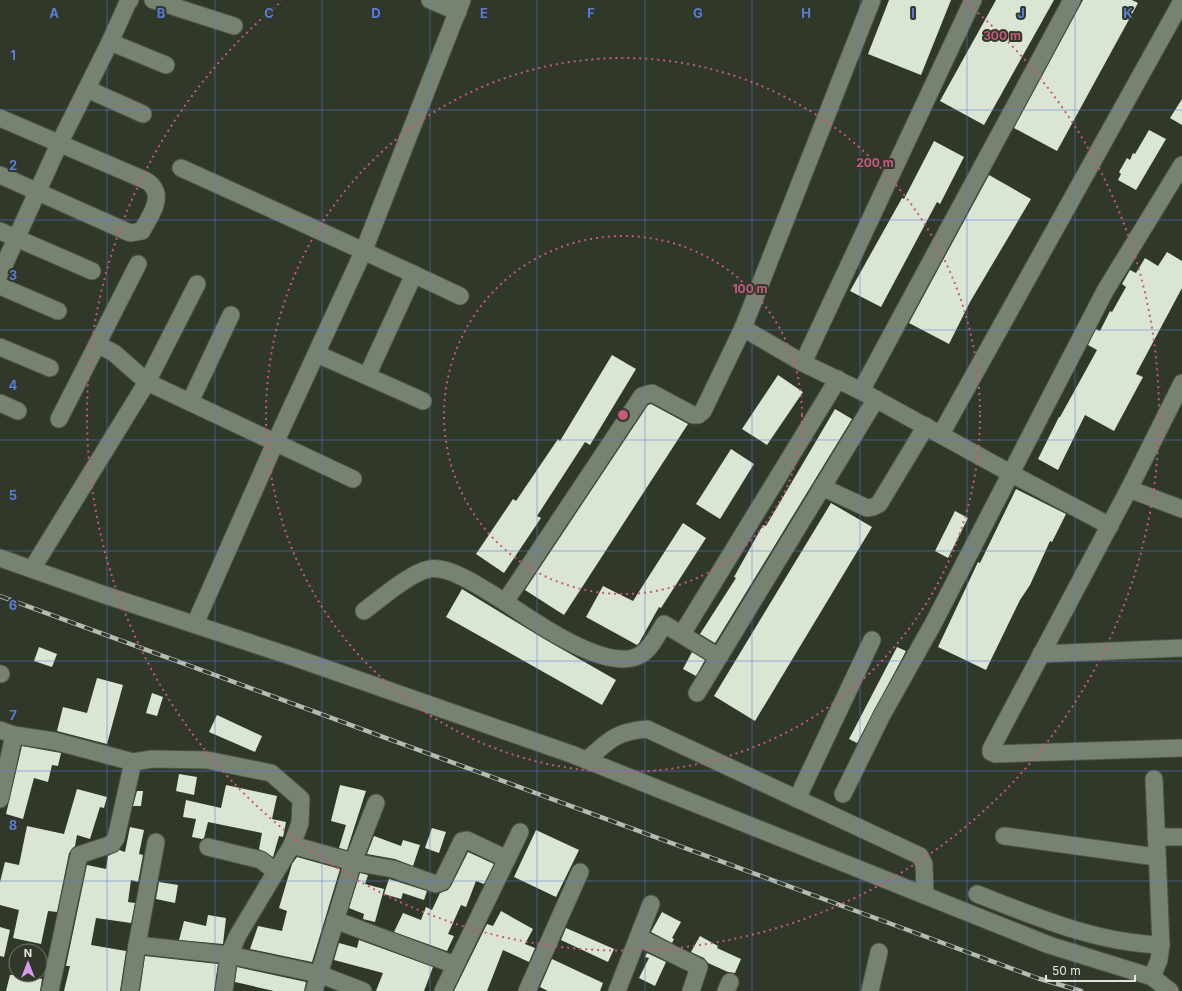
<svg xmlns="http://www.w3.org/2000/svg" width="1182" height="991" font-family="Inter,sans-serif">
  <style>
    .building { fill: #dae6d3 }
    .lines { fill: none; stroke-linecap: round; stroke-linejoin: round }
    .minor-casing { stroke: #4c5346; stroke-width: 19 }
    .minor { stroke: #788271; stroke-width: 17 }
    .rail-casing { stroke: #b6bcb1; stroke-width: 4.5 }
    .rail { stroke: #2f3829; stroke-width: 3; stroke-dasharray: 9; stroke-linecap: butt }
    .grid { fill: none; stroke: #587cda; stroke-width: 1; stroke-opacity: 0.55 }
    .ring { fill: none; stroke: #cb5682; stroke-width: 2; stroke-dasharray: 2 4 }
    .grid-label { font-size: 13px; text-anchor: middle; font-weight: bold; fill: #587cda; stroke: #2f3829; stroke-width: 4; stroke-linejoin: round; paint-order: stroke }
    .centre { fill: #cb5682; stroke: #2f3829; stroke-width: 2 }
    .ring-label { font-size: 12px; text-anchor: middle; font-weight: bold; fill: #cb5682; stroke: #2f3829; stroke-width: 4; stroke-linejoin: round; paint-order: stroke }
  </style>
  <rect width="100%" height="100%" fill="#2f3829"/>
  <g class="building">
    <polygon points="889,0 951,0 921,75 868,54"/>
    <polygon points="996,0 1054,0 984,125 940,101"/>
    <polygon points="1083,0 1132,0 1138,3 1057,151 1014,128"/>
    <polygon points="1182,99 1182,125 1170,118"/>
    <polygon points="1149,130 1166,139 1136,190 1118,180 1121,174 1119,172 1127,158 1130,160 1133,153 1135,154"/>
    <polygon points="934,141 964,157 940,204 937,202 881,307 850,291 902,198 904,199"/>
    <polygon points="989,175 1031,199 970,302 949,344 909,323"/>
    <polygon points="1167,252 1182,261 1182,288 1136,374 1143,377 1114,431 1085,415 1058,470 1038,459 1059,417 1060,417 1097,350 1088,345 1096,329 1100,331 1110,311 1112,312 1126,287 1122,284 1130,270 1136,273 1145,258 1158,266"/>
    <polygon points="612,355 636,369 590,445 585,442 537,516 541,518 504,573 476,554 513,499 516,501 558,439 560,441"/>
    <polygon points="778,375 803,392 767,445 742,429"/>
    <polygon points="651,404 688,424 564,615 525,590 648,405"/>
    <polygon points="835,409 852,419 715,643 700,634 736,578 734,577 763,525 766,526"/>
    <polygon points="731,449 754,464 720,519 696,504"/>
    <polygon points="1016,489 1066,514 1052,542 1050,541 1030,585 1020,600 986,670 938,647 978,562 980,563"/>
    <polygon points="831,503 872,527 755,721 714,696"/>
    <polygon points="955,511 968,518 948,558 935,551"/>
    <polygon points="683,523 706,538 661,608 659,607 639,643 637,645 586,617 603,586 633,601"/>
    <polygon points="462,589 546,640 616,680 602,705 446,617"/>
    <polygon points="39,647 57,654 52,667 34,661"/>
    <polygon points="897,647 906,651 857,743 849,739"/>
    <polygon points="692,652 705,660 696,676 683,669"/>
    <polygon points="97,678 123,685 107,744 57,731 63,707 87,713"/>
    <polygon points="152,693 163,697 157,716 146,713"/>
    <polygon points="217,715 262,736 255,752 209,732"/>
    <polygon points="22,746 61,753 58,766 52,765 48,782 34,778 23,819 6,814"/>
    <polygon points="179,774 197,777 194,795 176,791"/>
    <polygon points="226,785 277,796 272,819 286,822 283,837 279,836 273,857 259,849 262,833 208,822 204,838 202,839 192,837 196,819 183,817 186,800 221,808"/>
    <polygon points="340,785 366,791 347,850 339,848 346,825 331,821"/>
    <polygon points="77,789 107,797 104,808 100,807 90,839 77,835 75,846 69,853 57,912 48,911 41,944 13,938 19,910 0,905 0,882 5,862 19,865 27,826 64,834"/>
    <polygon points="137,791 143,791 141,806 133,806"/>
    <polygon points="130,827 144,830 139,854 143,855 138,882 131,880 128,902 135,903 131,923 96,918 91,945 126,951 120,991 64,991 70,966 66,966 87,865 106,869 108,856 119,850 125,852"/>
    <polygon points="432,828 446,832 439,853 425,848"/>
    <polygon points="536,830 579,850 556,897 514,877"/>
    <polygon points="374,836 401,846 403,840 420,845 413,866 395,859 367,854"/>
    <polygon points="468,852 494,864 484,884 476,881 466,907 461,905 448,934 454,936 447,951 394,932 403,913 421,920 426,907 432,910 440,893 448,890 451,886"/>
    <polygon points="297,857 340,869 312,962 250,949 258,926 282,931 287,911 279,908 292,864"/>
    <polygon points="360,873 368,875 365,884 384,889 375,922 363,919 364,914 349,908"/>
    <polygon points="389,879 427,891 424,900 403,893 401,899 384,894"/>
    <polygon points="159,882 178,885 175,903 156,899"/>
    <polygon points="501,911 533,929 525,944 535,948 529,962 503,950 487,991 454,991 487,924 493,926"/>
    <polygon points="662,912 681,922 672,938 674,939 672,943 651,932"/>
    <polygon points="208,915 226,918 223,944 179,940 184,921 206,926"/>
    <polygon points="0,927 10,930 4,957 0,956"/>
    <polygon points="566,928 614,949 608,962 561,940"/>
    <polygon points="700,936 718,946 717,948 741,959 735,973 728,972 708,963 704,958 691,952"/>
    <polygon points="359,940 433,967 424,991 376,991 383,973 334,960 339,943 357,948"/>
    <polygon points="647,953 666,962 655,986 639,978 649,958 645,957"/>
    <polygon points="145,956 218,964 214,991 140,991"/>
    <polygon points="552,959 603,983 600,991 548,991 540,987"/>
    <polygon points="237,967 306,982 304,991 274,991 235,982"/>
    <polygon points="10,975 27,975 42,979 40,991 6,991"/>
  </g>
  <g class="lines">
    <g class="minor-casing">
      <g id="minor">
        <polyline points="153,0 234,26"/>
        <polyline points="430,0 458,12"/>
        <polyline points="110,42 166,65"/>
        <polyline points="87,89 143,114"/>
        <path d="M0 118 140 178C145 180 151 183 153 187 163 200 148 219 142 231L130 233 0 175"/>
        <path d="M181 168C274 210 367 252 460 296"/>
        <polyline points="0,231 92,271"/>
        <polyline points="0,274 60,142 110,42 128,2 130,0"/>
        <polyline points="0,286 58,311"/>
        <polyline points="743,328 803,363 861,391 1010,473 1110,526"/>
        <polyline points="97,344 114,353 147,382 197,284"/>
        <polyline points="0,347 50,368"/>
        <polyline points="317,354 423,401"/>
        <polyline points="803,363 973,0"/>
        <polyline points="367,376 414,274"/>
        <polyline points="1182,383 1129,489 991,749 991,752 995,754 1182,748"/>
        <polyline points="861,391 1072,0"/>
        <polyline points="190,402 231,315"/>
        <polyline points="0,403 18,411"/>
        <polyline points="59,419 138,264"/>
        <polyline points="941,434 1182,1"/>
        <polyline points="822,487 867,508 873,507 879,504 926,426"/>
        <polyline points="1129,489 1182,509"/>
        <polyline points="0,558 102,594 293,657 571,754 1049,945 1152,977 1170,991"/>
        <polyline points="32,569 147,382 353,479"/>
        <path d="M505 602C532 620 607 674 640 655 651 649 657 635 664 624L717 656"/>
        <path d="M364 611C380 599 410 573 429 569 451 565 486 591 505 602L642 396 652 393 693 415H698L703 411 743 328 872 0"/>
        <polyline points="195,624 275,443 364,250 462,0"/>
        <polyline points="682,634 838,379"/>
        <polyline points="1041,654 1182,648"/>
        <polyline points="0,674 1,674"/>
        <polyline points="697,693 876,399"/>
        <polyline points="0,730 14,735 54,741 133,762 116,838 112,844 79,855 50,991"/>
        <path d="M587 760C609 740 615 732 647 729L920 856 924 864 925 895"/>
        <polyline points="133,762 152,759 207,760 271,773 301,799 300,823 292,845 238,935 229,955 224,991"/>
        <polyline points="843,794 882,715 933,624 1105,291 1182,165"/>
        <polyline points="0,799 14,735"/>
        <polyline points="797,799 872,640"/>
        <polyline points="1004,836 1156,857"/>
        <polyline points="1156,837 1182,837"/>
        <polyline points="156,842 137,945 229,955 319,974 363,991"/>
        <polyline points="292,845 353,862 393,869 436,884 442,882 462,841 467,840 507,859"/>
        <polyline points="208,847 261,860 275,871"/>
        <path d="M977 894C1036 917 1097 943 1161 945"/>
        <polyline points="335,920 455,965"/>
        <polyline points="638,937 699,967 691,991"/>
        <polyline points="1152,977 1159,960 1161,945 1154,779"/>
        <polyline points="130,991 137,945"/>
        <polyline points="314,991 353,862 376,803"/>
        <polyline points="443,991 520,832"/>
        <polyline points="527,991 580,872"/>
        <polyline points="617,991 651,904"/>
        <polyline points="726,991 730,982"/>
        <polyline points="870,991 879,952"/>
      </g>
    </g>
    <use href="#minor" class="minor"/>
    <g class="rail-casing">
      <polyline id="rail" points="0,596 905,929 1037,978 1081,991"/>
    </g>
    <use href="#rail" class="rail"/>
  </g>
  <path class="grid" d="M107 0V991M215 0V991M322 0V991M430 0V991M537 0V991M645 0V991M752 0V991M860 0V991M967 0V991M1075 0V991M0 110H1182M0 220H1182M0 330H1182M0 440H1182M0 551H1182M0 661H1182M0 771H1182M0 881H1182"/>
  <g class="ring">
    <circle cx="623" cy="415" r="179"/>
    <circle cx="623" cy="415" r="357"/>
    <path d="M964 1A536 536 0 1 1 282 1"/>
  </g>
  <g class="grid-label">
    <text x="54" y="18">A</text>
    <text x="161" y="18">B</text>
    <text x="269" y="18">C</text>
    <text x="376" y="18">D</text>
    <text x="484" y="18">E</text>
    <text x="591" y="18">F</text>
    <text x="698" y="18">G</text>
    <text x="806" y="18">H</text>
    <text x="913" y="18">I</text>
    <text x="1021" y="18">J</text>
    <text x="1128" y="18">K</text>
    <text x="13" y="60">1</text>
    <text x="13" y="170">2</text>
    <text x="13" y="280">3</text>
    <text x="13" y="390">4</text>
    <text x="13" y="500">5</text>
    <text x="13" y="610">6</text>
    <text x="13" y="720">7</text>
    <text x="13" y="830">8</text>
  </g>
  <circle cx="623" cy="415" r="6" class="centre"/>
  <g class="ring-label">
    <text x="1002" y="40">300 m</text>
    <text x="875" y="167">200 m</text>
    <text x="750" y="293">100 m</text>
  </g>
  <g transform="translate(28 963)"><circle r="19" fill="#2f3829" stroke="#767e71"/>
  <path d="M0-3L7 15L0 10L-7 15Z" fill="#da9af6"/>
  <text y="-6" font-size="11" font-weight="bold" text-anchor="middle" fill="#e1e6dd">N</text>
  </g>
  <path d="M1046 975v6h89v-6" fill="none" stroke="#e1e6dd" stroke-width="2"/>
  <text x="1052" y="975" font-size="12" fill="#e1e6dd" stroke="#2f3829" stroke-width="3" paint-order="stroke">50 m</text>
</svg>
